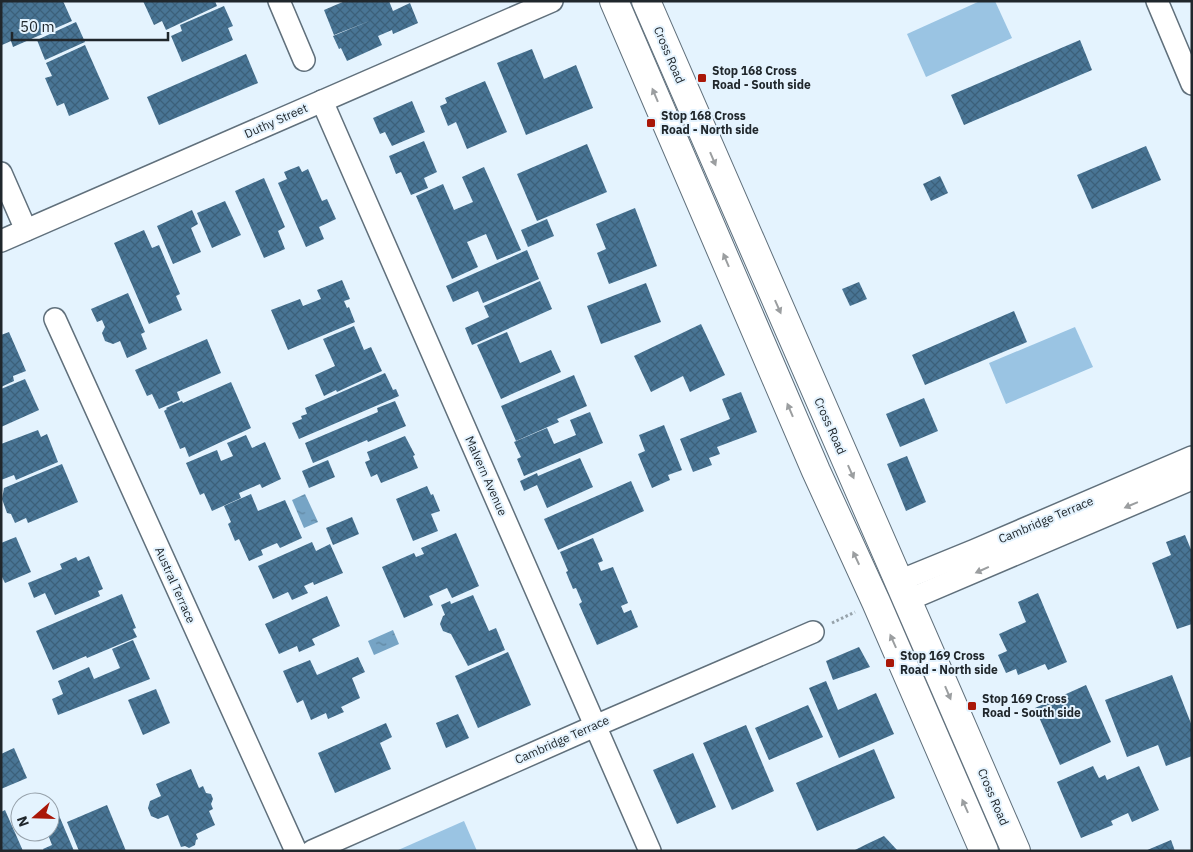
<svg xmlns="http://www.w3.org/2000/svg" width="1193" height="852" font-family="'IBM Plex Sans',sans-serif">
  <style>
    .green { fill: #9ac4e3 }
    .water { fill: url(#water-ripples) }
    .building { fill: url(#building-cross-hatch) }
    .lines { fill: none; stroke-linecap: round; stroke-linejoin: round }
    .minor-casing { stroke: #60707c; stroke-width: 24 }
    .highway-casing { stroke: #60707c; stroke-width: 30 }
    .path { stroke: #96a2aa; stroke-width: 3; stroke-dasharray: 2.5 2.5; stroke-linecap: butt }
    .minor { stroke: #fff; stroke-width: 21 }
    .highway { stroke: #fff; stroke-width: 28 }
    .oneway { fill: #9b9ea0 }
    .poi-dot { fill: #a91708; stroke: #e4f3fe; stroke-width: 2 }
    .labels { text-anchor: middle; stroke-width: 4; stroke-linejoin: round; paint-order: stroke }
    .street-label { font-size: 12px; fill: #20272c; stroke: #e4f3fe }
    .poi-label { font-size: 12px; font-weight: bold; fill: #20272c; stroke: #e4f3fe; text-anchor: start }
  </style>
  <defs>
    <pattern id="water-ripples" width="26" height="14" patternUnits="userSpaceOnUse" patternTransform="scale(1.25)"><rect width="26" height="14" fill="#76a4c5"/><path d="M2 4q2-2 4 0t4 0M15 11q2-2 4 0t4 0" fill="none" stroke="#6086a0"/></pattern>
    <pattern id="building-cross-hatch" width="8" height="8" patternUnits="userSpaceOnUse" patternTransform="scale(1.25)"><rect width="8" height="8" fill="#497595"/><path d="M0 0l8 8M0 8l8-8" fill="none" stroke="#3c607a"/></pattern>
  </defs>
  <rect width="100%" height="100%" fill="#e4f3fe"/>
  <g class="green">
    <polygon points="980,1 995,1 1012,38 926,77 907,34"/>
    <polygon points="1075,327 1093,367 1006,404 989,363"/>
    <polygon points="464,821 477,851 396,851"/>
  </g>
  <g class="water">
    <polygon points="305,494 318,522 304,528 292,500"/>
    <polygon points="393,630 399,644 374,655 368,641"/>
  </g>
  <g class="building">
    <polygon points="1,1 63,1 72,21 13,47 11,41 2,45"/>
    <polygon points="143,1 215,1 217,6 166,30 162,21 154,25"/>
    <polygon points="345,1 389,1 393,11 410,3 418,23 393,34 392,30 378,36 382,45 347,61 341,48 339,49 333,36 372,20 334,35 324,10"/>
    <polygon points="224,6 233,26 228,28 233,40 182,62 171,36 182,31 180,25"/>
    <polygon points="76,22 85,42 45,60 37,40"/>
    <polygon points="1080,40 1092,70 964,125 951,95"/>
    <polygon points="85,45 109,99 69,116 64,103 57,106 45,78 52,76 46,63"/>
    <polygon points="532,49 544,79 576,65 593,108 526,135 497,63"/>
    <polygon points="246,54 258,83 159,125 147,97"/>
    <polygon points="485,81 507,132 467,149 456,122 448,126 440,106 447,103 445,98"/>
    <polygon points="412,101 425,132 392,146 385,132 380,134 373,118"/>
    <polygon points="424,141 437,172 424,178 428,188 411,195 401,172 396,174 389,156"/>
    <polygon points="587,144 607,192 537,221 517,174"/>
    <polygon points="1146,146 1161,180 1092,209 1077,175"/>
    <polygon points="299,166 302,172 308,169 322,201 327,199 336,219 319,227 324,239 306,247 278,183 287,179 284,172"/>
    <polygon points="484,167 521,250 497,260 486,234 467,242 478,267 452,279 416,196 443,184 454,210 473,202 462,177"/>
    <polygon points="940,176 948,193 931,201 923,184"/>
    <polygon points="264,178 285,227 278,231 285,249 264,258 235,191"/>
    <polygon points="225,201 241,235 212,248 197,213"/>
    <polygon points="635,208 657,266 609,284 597,253 606,249 596,224"/>
    <polygon points="192,210 198,224 191,228 201,252 173,264 157,226"/>
    <polygon points="547,219 554,236 528,247 521,230"/>
    <polygon points="144,230 152,248 159,245 180,294 176,296 182,310 149,324 114,243"/>
    <polygon points="527,250 539,279 483,303 478,291 453,302 446,286"/>
    <polygon points="342,280 350,299 344,301 347,308 349,307 355,322 288,350 271,310 300,299 303,306 321,299 317,290"/>
    <polygon points="540,281 552,309 472,345 465,328 489,317 484,306"/>
    <polygon points="859,282 867,299 850,306 842,289"/>
    <polygon points="646,283 661,322 601,344 587,306"/>
    <polygon points="128,293 145,332 141,334 147,349 127,358 120,341 113,344 105,341 102,333 105,327 102,320 97,322 91,309"/>
    <polygon points="1014,311 1027,342 925,385 912,355"/>
    <polygon points="701,324 725,375 690,392 683,376 651,392 634,356"/>
    <polygon points="354,326 364,350 371,347 382,371 337,392 336,390 324,396 315,375 335,366 323,339"/>
    <polygon points="9,332 26,371 13,376 14,381 1,387 1,335"/>
    <polygon points="507,332 520,363 551,350 561,372 501,399 477,345"/>
    <polygon points="207,339 221,373 177,392 180,400 159,409 152,394 147,396 135,370"/>
    <polygon points="385,373 393,390 396,389 399,396 299,439 292,423 302,419 301,416 307,414 305,408"/>
    <polygon points="574,375 587,406 557,419 559,422 516,441 501,406"/>
    <polygon points="25,379 39,410 1,427 1,389"/>
    <polygon points="231,382 251,428 189,457 185,447 180,449 164,411 167,409 166,408 182,401 183,403"/>
    <polygon points="741,392 757,432 717,447 720,454 709,458 712,465 693,472 680,439 730,419 722,399"/>
    <polygon points="924,398 938,431 900,447 886,414"/>
    <polygon points="395,401 406,426 368,442 367,440 313,463 305,443 378,412 377,408"/>
    <polygon points="590,412 603,443 524,476 517,459 521,457 514,442 547,428 554,444 576,435 570,420"/>
    <polygon points="664,425 682,470 668,475 670,480 652,488 638,454 645,451 639,435"/>
    <polygon points="38,430 41,437 47,434 58,462 16,480 14,475 1,480 1,444"/>
    <polygon points="246,435 252,448 265,442 281,479 262,488 260,484 239,493 241,498 212,511 204,493 200,495 186,463 217,450 221,461 233,456 227,443"/>
    <polygon points="405,436 415,455 413,456 418,468 381,483 377,474 371,477 365,462 370,460 367,452"/>
    <polygon points="907,456 926,502 906,511 887,464"/>
    <polygon points="580,458 593,487 547,508 537,485 524,491 520,481 537,473 538,476"/>
    <polygon points="328,460 335,477 309,488 302,471"/>
    <polygon points="62,464 78,502 28,523 26,518 15,523 11,514 7,513 2,499 4,488"/>
    <polygon points="631,481 644,511 558,550 544,519"/>
    <polygon points="427,486 431,495 433,494 440,511 431,514 438,531 413,541 396,499"/>
    <polygon points="251,494 258,511 285,500 302,538 280,548 277,543 261,550 263,555 249,561 239,539 235,541 228,524 231,522 224,506"/>
    <polygon points="352,517 359,534 333,545 326,528"/>
    <polygon points="456,533 479,586 452,598 447,588 429,596 433,605 404,618 382,567 414,553 416,557 424,554 421,548"/>
    <polygon points="1185,535 1192,552 1192,624 1177,629 1152,563 1171,555 1166,542"/>
    <polygon points="16,537 31,572 5,583 1,575 1,543"/>
    <polygon points="593,538 603,561 598,563 601,571 613,567 628,603 621,606 624,613 631,610 638,627 597,645 579,604 582,602 576,588 573,589 566,572 568,571 560,552"/>
    <polygon points="312,542 316,551 330,544 343,573 314,585 313,582 304,586 308,593 292,600 288,592 273,599 258,566"/>
    <polygon points="89,556 103,589 98,591 100,596 55,615 45,593 34,598 28,583 62,569 60,564 76,557 78,561"/>
    <polygon points="1038,593 1067,662 1048,670 1045,664 1018,675 1016,669 1006,673 998,655 1007,651 999,634 1026,622 1018,602"/>
    <polygon points="122,594 136,628 133,629 137,637 87,658 86,656 53,670 36,631"/>
    <polygon points="473,595 489,631 496,628 505,650 468,666 451,634 443,631 440,624 443,616 445,615 441,605 450,601 451,604"/>
    <polygon points="327,596 340,626 312,639 315,645 299,652 297,646 279,654 265,624"/>
    <polygon points="133,640 150,679 58,715 52,699 63,694 58,681 89,667 94,679 120,668 112,649"/>
    <polygon points="859,647 870,667 833,680 826,661"/>
    <polygon points="508,652 531,705 478,728 455,676"/>
    <polygon points="358,657 365,672 352,678 360,698 341,707 344,712 328,719 326,713 311,720 303,700 297,703 283,671 310,660 317,675"/>
    <polygon points="1172,675 1192,726 1192,756 1166,766 1158,745 1127,757 1105,700"/>
    <polygon points="826,681 838,710 876,693 894,734 839,758 809,688"/>
    <polygon points="1086,685 1111,742 1060,765 1035,708"/>
    <polygon points="156,689 170,723 143,735 128,700"/>
    <polygon points="808,705 823,737 769,760 755,728"/>
    <polygon points="458,714 469,738 446,748 436,723"/>
    <polygon points="386,723 392,737 380,743 391,769 335,793 318,753"/>
    <polygon points="746,725 774,791 732,810 703,743"/>
    <polygon points="14,748 27,778 1,789 1,754"/>
    <polygon points="874,749 895,798 817,831 796,783"/>
    <polygon points="693,753 716,807 677,824 653,770"/>
    <polygon points="1093,766 1099,778 1105,775 1107,780 1139,766 1159,810 1132,822 1128,813 1111,821 1113,825 1081,838 1057,782"/>
    <polygon points="191,769 199,788 203,786 206,793 211,794 213,799 211,804 213,809 209,811 215,825 196,834 198,839 196,840 195,845 189,848 185,846 181,847 168,815 158,819 151,816 148,808 150,801 161,796 156,784"/>
    <polygon points="107,805 126,851 79,851 67,822"/>
    <polygon points="55,806 74,851 44,851 43,849 52,845 47,832 50,832 50,808"/>
    <polygon points="5,810 23,851 1,851 1,812"/>
    <polygon points="884,836 898,851 853,851 869,843"/>
    <polygon points="1171,840 1175,851 1145,851"/>
  </g>
  <g class="lines">
    <g class="minor-casing">
      <g id="minor">
        <polyline points="279,1 304,60"/>
        <polyline points="1157,1 1192,84"/>
        <polyline points="322,101 650,851"/>
        <polyline points="1,173 26,230"/>
        <polyline points="1,241 552,1"/>
        <polyline points="55,319 296,851"/>
        <polyline points="899,581 975,550 1192,457"/>
        <polyline points="908,600 1192,479"/>
        <polyline points="312,851 595,726 813,632"/>
      </g>
    </g>
    <g class="highway-casing">
      <g id="highway">
        <polyline points="614,1 816,471 876,602 984,851"/>
        <path d="M646 1C767 285 894 567 1016 851"/>
      </g>
    </g>
    <polyline class="path" points="832,623 855,612"/>
    <use href="#minor" class="minor"/>
    <use href="#highway" class="highway"/>
  </g>
  <defs><path id="oneway-solid" d="M-6-.8H1V-3.2L6.5 0L1 3.2V.8H-6Z" transform="scale(1.25)"/></defs>
  <g class="oneway">
    <use href="#oneway-solid" transform="translate(655 95) rotate(-113)"/>
    <use href="#oneway-solid" transform="translate(713 159) rotate(67)"/>
    <use href="#oneway-solid" transform="translate(726 260) rotate(-113)"/>
    <use href="#oneway-solid" transform="translate(778 307) rotate(66)"/>
    <use href="#oneway-solid" transform="translate(790 410) rotate(-113)"/>
    <use href="#oneway-solid" transform="translate(851 472) rotate(66)"/>
    <use href="#oneway-solid" transform="translate(1131 505) rotate(157)"/>
    <use href="#oneway-solid" transform="translate(856 558) rotate(-115)"/>
    <use href="#oneway-solid" transform="translate(982 570) rotate(156)"/>
    <use href="#oneway-solid" transform="translate(893 641) rotate(-114)"/>
    <use href="#oneway-solid" transform="translate(948 693) rotate(67)"/>
    <use href="#oneway-solid" transform="translate(965 806) rotate(-114)"/>
  </g>
  <g class="poi-dot">
    <rect x="697" y="73" width="10" height="10" rx="2.5"/>
    <rect x="646" y="118" width="10" height="10" rx="2.5"/>
    <rect x="885" y="658" width="10" height="10" rx="2.5"/>
    <rect x="967" y="701" width="10" height="10" rx="2.5"/>
  </g>
  <g class="labels">
    <g class="street-label">
      <text transform="translate(669 55) rotate(67)" y="4">Cross Road</text>
      <text transform="translate(276 121) rotate(-24)" y="4">Duthy Street</text>
      <text transform="translate(830 426) rotate(66)" y="4">Cross Road</text>
      <text transform="translate(486 476) rotate(66)" y="4">Malvern Avenue</text>
      <text transform="translate(1046 520) rotate(-23)" y="4">Cambridge Terrace</text>
      <text transform="translate(175 585) rotate(66)" y="4">Austral Terrace</text>
      <text transform="translate(562 740) rotate(-24)" y="4">Cambridge Terrace</text>
      <text transform="translate(993 797) rotate(67)" y="4">Cross Road</text>
    </g>
    <g class="poi-label">
      <text x="712" y="75">Stop 168 Cross<tspan x="712" dy="14">Road - South side</tspan></text>
      <text x="661" y="120">Stop 168 Cross<tspan x="661" dy="14">Road - North side</tspan></text>
      <text x="900" y="660">Stop 169 Cross<tspan x="900" dy="14">Road - North side</tspan></text>
      <text x="982" y="703">Stop 169 Cross<tspan x="982" dy="14">Road - South side</tspan></text>
    </g>
  </g>
  <rect width="1193" height="852" fill="none" stroke="#20272c" stroke-width="5"/>
  <g transform="translate(35 817) rotate(250)"><circle r="24" fill="#e4f3fe" stroke="#96a1aa"/>
  <path d="M0-4L9 19L0 12L-9 19Z" fill="#a91708"/>
  <text y="-8" font-size="14" font-weight="bold" text-anchor="middle" fill="#20272c">N</text>
  </g>
  <path d="M12 32v8h156v-8" fill="none" stroke="#20272c" stroke-width="2.5"/>
  <text x="20" y="32" font-size="15" fill="#20272c" stroke="#e4f3fe" stroke-width="4" paint-order="stroke">50 m</text>
</svg>
